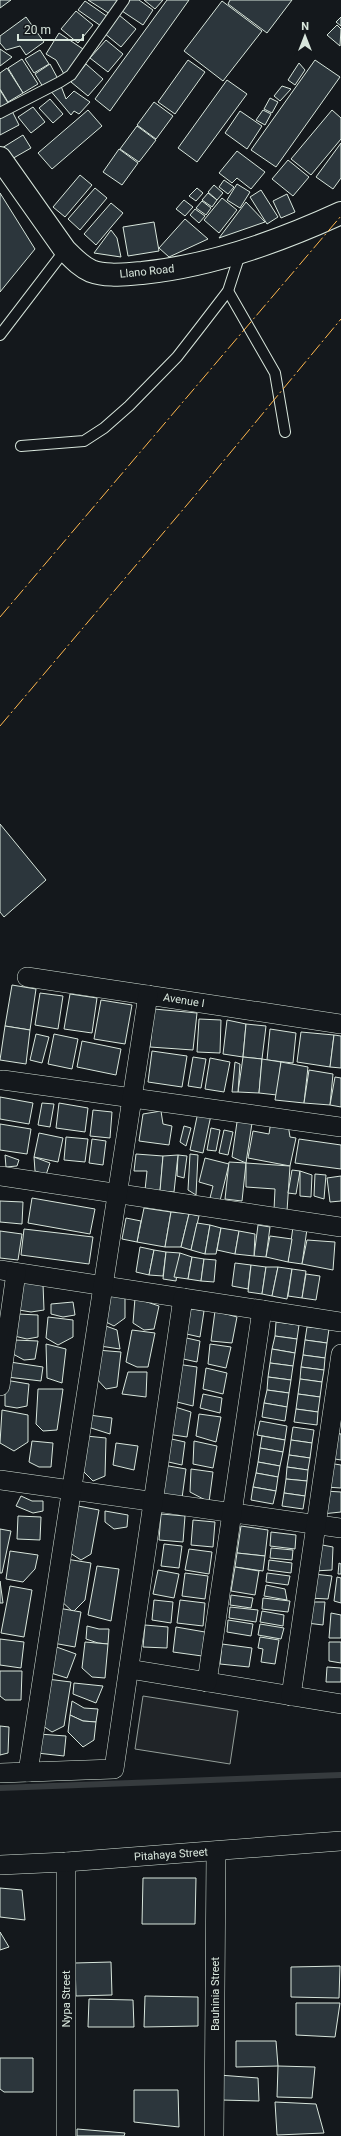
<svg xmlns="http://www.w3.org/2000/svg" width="341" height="2136" font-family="Roboto,sans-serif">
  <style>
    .green { fill: #202428; stroke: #939e99 }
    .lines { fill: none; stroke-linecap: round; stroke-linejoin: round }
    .stream { stroke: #363b3e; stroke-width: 6 }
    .building { fill: #2c363c; stroke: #d8e6dc }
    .lane-casing { stroke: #d8e6dc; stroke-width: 12 }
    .street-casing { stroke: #d8e6dc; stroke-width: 20 }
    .secondary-casing { stroke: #d8e6dc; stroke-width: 24 }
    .lane { stroke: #14181c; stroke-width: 10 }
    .street { stroke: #14181c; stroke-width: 19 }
    .secondary { stroke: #14181c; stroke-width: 22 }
    .power { stroke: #ffb74d; stroke-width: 1; stroke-dasharray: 14 3 2 3; stroke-linecap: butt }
    .labels { text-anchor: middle; stroke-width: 3; stroke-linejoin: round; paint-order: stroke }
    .street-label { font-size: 11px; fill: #d8e6dc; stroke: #14181c }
  </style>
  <rect width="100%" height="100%" fill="#14181c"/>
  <polygon class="green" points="143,1696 238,1711 230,1764 135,1749"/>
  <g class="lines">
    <polyline class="stream" points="0,1788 341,1775"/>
  </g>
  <g class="building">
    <polygon points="0,0 11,0 0,8"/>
    <polygon points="88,0 120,0 110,14"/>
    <polygon points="130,0 139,0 153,10 143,25 122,11"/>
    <polygon points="144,0 163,0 155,9"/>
    <polygon points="167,0 189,0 110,111 95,99"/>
    <polygon points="230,0 292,0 267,33 228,4"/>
    <polygon points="85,1 108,17 101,26 78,10"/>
    <polygon points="222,1 262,31 223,81 184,51"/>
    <polygon points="76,11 93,25 78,43 61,29"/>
    <polygon points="119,15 136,29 121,47 104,33"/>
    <polygon points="26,17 44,42 26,55 20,46 6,50 0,43 0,36"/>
    <polygon points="341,17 341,26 336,22"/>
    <polygon points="337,25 341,29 340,46 327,35"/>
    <polygon points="59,33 83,49 65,76 56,60 46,54"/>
    <polygon points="106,40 123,54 108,72 90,58"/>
    <polygon points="0,49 12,57 0,66"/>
    <polygon points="40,50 49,64 34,73 25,59"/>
    <polygon points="22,59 38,84 23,93 8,68"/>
    <polygon points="188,60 205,72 175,114 158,102"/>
    <polygon points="315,60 340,77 276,167 251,150"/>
    <polygon points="299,63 305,70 295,85 288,80"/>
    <polygon points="50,64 58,79 43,87 35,74"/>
    <polygon points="86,64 103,79 88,96 71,82"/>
    <polygon points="7,68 23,93 8,102 0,89 0,73"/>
    <polygon points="227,80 247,94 197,162 178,148"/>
    <polygon points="61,86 66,99 74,91 90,102 79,114 74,111 71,115 49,89"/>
    <polygon points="282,86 291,89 280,101 274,96"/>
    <polygon points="0,90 8,103 0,108"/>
    <polygon points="270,98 278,102 272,113 264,109"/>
    <polygon points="50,99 63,114 53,123 39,108"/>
    <polygon points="154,102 173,116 156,139 137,125"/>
    <polygon points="33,107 45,122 31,133 18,117"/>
    <polygon points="11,109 19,125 0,135 0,115"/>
    <polygon points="88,110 102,126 52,169 38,153"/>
    <polygon points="263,110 271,114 265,125 256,120"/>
    <polygon points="332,110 341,118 341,139 311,175 291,159"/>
    <polygon points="240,111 262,126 247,149 225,133"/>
    <polygon points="137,126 156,140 139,162 120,149"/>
    <polygon points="23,135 31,148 10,160 2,148"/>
    <polygon points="341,143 341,178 333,189 316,177"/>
    <polygon points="119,149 138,163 122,185 103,172"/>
    <polygon points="237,151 265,172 251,189 237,178 232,183 219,173"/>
    <polygon points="288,160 309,177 293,196 272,179"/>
    <polygon points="80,175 92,185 65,217 53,207"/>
    <polygon points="224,180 234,187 228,194 219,187"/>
    <polygon points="237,184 250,192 240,208 227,200"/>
    <polygon points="214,185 223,193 217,200 208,192"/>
    <polygon points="95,188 107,198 80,230 68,219"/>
    <polygon points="197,188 203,193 196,201 189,196"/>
    <polygon points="261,190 278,217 267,224 250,197"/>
    <polygon points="0,193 35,249 0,292"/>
    <polygon points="208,193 217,200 212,207 202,200"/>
    <polygon points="287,194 295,212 281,218 273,201"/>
    <polygon points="222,198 237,210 219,233 204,220"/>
    <polygon points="184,200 193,207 185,216 176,209"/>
    <polygon points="202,201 211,208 206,215 196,208"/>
    <polygon points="246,202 265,222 219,238"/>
    <polygon points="111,203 123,213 96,245 84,234"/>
    <polygon points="195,209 205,216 199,223 190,215"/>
    <polygon points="185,219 208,239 169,257 159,248"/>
    <polygon points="154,222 159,251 128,256 123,227"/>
    <polygon points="111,230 117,238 121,257 94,253"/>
    <polygon points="0,824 46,880 4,917 0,912"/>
    <polygon points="12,985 36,989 30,1030 5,1026"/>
    <polygon points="40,993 63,996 58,1029 35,1025"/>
    <polygon points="70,994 97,998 92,1033 64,1029"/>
    <polygon points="101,1000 132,1005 125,1044 94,1039"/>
    <polygon points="154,1009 197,1013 193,1050 150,1047"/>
    <polygon points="199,1019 221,1020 220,1053 197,1052"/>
    <polygon points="227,1020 246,1024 243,1057 223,1054"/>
    <polygon points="246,1024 266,1026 262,1059 243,1057"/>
    <polygon points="5,1026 30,1030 26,1064 0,1060"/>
    <polygon points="270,1029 296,1033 293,1063 267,1060"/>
    <polygon points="301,1032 334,1035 330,1067 297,1062"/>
    <polygon points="36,1034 49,1037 42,1063 30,1060"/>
    <polygon points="54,1034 78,1039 72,1069 48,1064"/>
    <polygon points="334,1035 341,1036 341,1068 330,1067"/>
    <polygon points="82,1041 121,1049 116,1075 77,1067"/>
    <polygon points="152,1051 187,1056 182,1087 148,1082"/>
    <polygon points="193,1057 206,1059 201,1088 188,1086"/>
    <polygon points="243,1057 262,1059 259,1093 238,1092"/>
    <polygon points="210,1058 230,1062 224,1092 205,1089"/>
    <polygon points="262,1059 281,1062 277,1095 259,1093"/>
    <polygon points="235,1062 240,1064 238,1092 232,1092"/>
    <polygon points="281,1062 308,1067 304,1103 275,1100"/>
    <polygon points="309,1070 333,1074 330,1105 304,1103"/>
    <polygon points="335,1077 341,1078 341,1107 330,1105"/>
    <polygon points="0,1097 33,1103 29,1124 0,1119"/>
    <polygon points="42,1103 54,1104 50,1127 38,1125"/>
    <polygon points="59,1103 88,1108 85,1132 56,1128"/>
    <polygon points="93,1110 112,1112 110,1138 90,1136"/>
    <polygon points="161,1111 163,1124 172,1126 169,1145 139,1141 143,1114"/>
    <polygon points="198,1112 211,1115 203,1153 190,1150"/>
    <polygon points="271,1121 288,1124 290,1137 296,1138 290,1166 248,1158 253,1131 269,1134"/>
    <polygon points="237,1122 252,1123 246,1163 232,1157"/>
    <polygon points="0,1124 31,1129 27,1154 0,1150"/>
    <polygon points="184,1126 191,1128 186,1146 180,1142"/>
    <polygon points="211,1128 220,1130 216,1151 207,1150"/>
    <polygon points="224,1130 233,1132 228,1155 219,1153"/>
    <polygon points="39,1133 63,1138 58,1162 34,1157"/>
    <polygon points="66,1137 88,1139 85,1162 64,1160"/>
    <polygon points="92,1139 106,1141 103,1165 89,1163"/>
    <polygon points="299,1139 341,1145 341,1169 295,1163"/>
    <polygon points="136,1154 163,1156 160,1191 145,1190 147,1171 134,1171"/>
    <polygon points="190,1154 198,1155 196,1195 188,1190"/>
    <polygon points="5,1155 19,1160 17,1166 6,1167"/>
    <polygon points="178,1155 187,1156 184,1178 177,1176"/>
    <polygon points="178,1155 174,1192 160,1191 163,1156"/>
    <polygon points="34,1157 50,1163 46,1175 35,1171"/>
    <polygon points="205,1158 229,1164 220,1201 210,1198 213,1186 199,1182"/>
    <polygon points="229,1162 246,1163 242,1201 225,1199"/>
    <polygon points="246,1163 290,1166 287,1211 274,1210 275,1189 246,1187"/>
    <polygon points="292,1170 300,1171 296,1194 288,1193"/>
    <polygon points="300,1171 312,1175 311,1197 300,1196"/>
    <polygon points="315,1174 326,1175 324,1199 314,1196"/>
    <polygon points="341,1176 341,1201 330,1202 327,1178"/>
    <polygon points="32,1198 95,1209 90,1234 28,1223"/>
    <polygon points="0,1201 23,1202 22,1224 0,1222"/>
    <polygon points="144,1208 171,1212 165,1247 137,1242"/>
    <polygon points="171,1212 189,1214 181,1247 165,1247"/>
    <polygon points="189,1214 199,1216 191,1250 181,1247"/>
    <polygon points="126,1218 141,1221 137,1242 122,1239"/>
    <polygon points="197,1223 210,1225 205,1254 191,1250"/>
    <polygon points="210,1225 221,1228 216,1254 205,1254"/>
    <polygon points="258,1225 270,1227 266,1257 254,1256"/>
    <polygon points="293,1227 307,1229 302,1264 288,1262"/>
    <polygon points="221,1228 239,1231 235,1254 217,1250"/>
    <polygon points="24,1229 93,1237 89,1264 21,1255"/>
    <polygon points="0,1231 22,1234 18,1260 0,1258"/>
    <polygon points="239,1231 255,1234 254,1256 235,1254"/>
    <polygon points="270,1236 292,1239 288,1262 266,1257"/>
    <polygon points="307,1240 335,1242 333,1270 302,1264"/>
    <polygon points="140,1247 154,1250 149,1275 136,1272"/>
    <polygon points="154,1250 166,1252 163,1276 149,1275"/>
    <polygon points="166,1252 180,1253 176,1281 163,1279"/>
    <polygon points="180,1253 192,1257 188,1279 174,1277"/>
    <polygon points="192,1257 204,1259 201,1281 188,1279"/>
    <polygon points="204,1259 216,1260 214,1282 201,1281"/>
    <polygon points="235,1263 251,1265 248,1289 232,1286"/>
    <polygon points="251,1265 266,1267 262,1294 248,1292"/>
    <polygon points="266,1267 278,1267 272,1296 262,1294"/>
    <polygon points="278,1267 292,1269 287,1299 272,1296"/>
    <polygon points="292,1269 306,1271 302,1298 288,1296"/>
    <polygon points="306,1274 320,1276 316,1300 302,1298"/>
    <polygon points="22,1281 43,1284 44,1310 31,1312 19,1310"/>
    <polygon points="105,1294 125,1298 125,1318 114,1326 104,1321"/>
    <polygon points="135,1298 159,1306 154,1329 144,1330 133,1323"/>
    <polygon points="73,1302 75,1315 63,1317 51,1314 51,1304"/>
    <polygon points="186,1308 204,1311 200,1337 182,1333"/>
    <polygon points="215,1311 237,1317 232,1343 211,1341"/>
    <polygon points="18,1314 38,1315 38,1337 27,1339 14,1336"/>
    <polygon points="48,1317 73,1320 73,1337 58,1345 46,1338"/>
    <polygon points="276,1322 299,1325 297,1339 275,1336"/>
    <polygon points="103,1325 117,1330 120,1349 100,1346"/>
    <polygon points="307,1327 329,1329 327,1343 305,1340"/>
    <polygon points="132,1330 155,1333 148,1367 137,1367 126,1362"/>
    <polygon points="275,1336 297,1339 295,1353 272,1349"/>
    <polygon points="182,1337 200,1341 197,1362 179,1358"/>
    <polygon points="15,1340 38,1341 35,1359 24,1360 13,1354"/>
    <polygon points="305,1340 327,1343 325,1358 303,1355"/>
    <polygon points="46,1344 66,1349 62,1383 47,1378"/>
    <polygon points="210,1344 231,1347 226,1368 208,1364"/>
    <polygon points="272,1349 295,1353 293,1366 270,1363"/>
    <polygon points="97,1350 121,1352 117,1387 106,1389 94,1376"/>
    <polygon points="303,1355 325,1358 324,1370 301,1367"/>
    <polygon points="10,1362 43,1367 41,1381 7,1377"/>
    <polygon points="270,1363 293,1366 291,1380 268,1377"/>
    <polygon points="177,1364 197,1367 193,1406 173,1401"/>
    <polygon points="301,1367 324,1370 322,1382 300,1379"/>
    <polygon points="206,1368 227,1373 223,1394 203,1389"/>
    <polygon points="128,1372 147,1372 146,1397 122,1394"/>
    <polygon points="268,1377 291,1380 289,1393 267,1390"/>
    <polygon points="300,1379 322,1382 320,1397 298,1394"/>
    <polygon points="5,1380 29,1384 27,1406 17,1408 5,1406"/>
    <polygon points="38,1389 63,1389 57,1430 43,1431 36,1424"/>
    <polygon points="267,1390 289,1393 287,1407 264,1403"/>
    <polygon points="203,1394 222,1398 220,1413 200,1408"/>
    <polygon points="298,1394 320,1397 318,1412 296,1409"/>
    <polygon points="264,1403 287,1407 285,1421 262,1417"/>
    <polygon points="172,1406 191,1412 187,1437 167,1434"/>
    <polygon points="296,1409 318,1412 317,1425 294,1422"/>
    <polygon points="2,1410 28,1415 28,1442 14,1451 0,1443"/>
    <polygon points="199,1414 221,1417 216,1442 196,1436"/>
    <polygon points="89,1415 112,1418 110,1434 88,1427"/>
    <polygon points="260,1421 287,1426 285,1440 257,1435"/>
    <polygon points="293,1427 314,1430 312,1443 291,1440"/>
    <polygon points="333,1433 341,1434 341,1460 329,1458"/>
    <polygon points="86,1436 106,1438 105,1476 93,1481 82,1470"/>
    <polygon points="262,1436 285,1440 283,1452 260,1448"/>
    <polygon points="167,1438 185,1442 182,1465 164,1461"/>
    <polygon points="291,1440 312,1443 310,1458 289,1455"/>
    <polygon points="32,1441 53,1443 51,1467 39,1467 29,1462"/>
    <polygon points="194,1441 217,1446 213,1468 193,1464"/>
    <polygon points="116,1443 138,1446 134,1470 113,1465"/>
    <polygon points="260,1448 283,1452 280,1466 258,1462"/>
    <polygon points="289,1455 310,1458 308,1470 287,1467"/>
    <polygon points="258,1462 280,1466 278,1477 256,1473"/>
    <polygon points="328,1463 341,1465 341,1488 325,1487"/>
    <polygon points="163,1465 186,1469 182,1498 158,1496"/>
    <polygon points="287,1467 308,1470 307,1481 286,1479"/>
    <polygon points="191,1469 213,1472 209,1502 190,1492"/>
    <polygon points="256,1473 278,1477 276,1491 253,1487"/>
    <polygon points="286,1479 307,1481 305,1496 284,1493"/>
    <polygon points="253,1487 276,1491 273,1504 251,1500"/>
    <polygon points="325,1491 341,1492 341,1512 322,1514"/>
    <polygon points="284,1493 305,1496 303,1509 282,1506"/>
    <polygon points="21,1496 32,1501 43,1501 43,1511 33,1513 16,1506"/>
    <polygon points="78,1506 99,1510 91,1554 81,1560 70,1553"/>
    <polygon points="105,1511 128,1515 127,1527 114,1529 105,1522"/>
    <polygon points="161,1514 185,1516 183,1542 159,1540"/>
    <polygon points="18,1516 41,1517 40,1540 17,1539"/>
    <polygon points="193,1520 215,1522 213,1547 191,1545"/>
    <polygon points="241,1526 268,1530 265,1556 237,1553"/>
    <polygon points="0,1529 11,1531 2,1573 0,1573"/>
    <polygon points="271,1532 296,1535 295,1549 270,1546"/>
    <polygon points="164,1544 182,1546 179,1568 161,1566"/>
    <polygon points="317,1544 333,1547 332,1570 314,1571"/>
    <polygon points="271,1548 293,1550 292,1560 270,1558"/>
    <polygon points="189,1549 212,1552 209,1574 185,1570"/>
    <polygon points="10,1551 38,1555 35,1569 23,1582 6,1579"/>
    <polygon points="237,1553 265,1556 263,1571 235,1567"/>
    <polygon points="66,1559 91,1563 85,1600 73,1612 59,1599"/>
    <polygon points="269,1560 292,1563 291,1573 268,1570"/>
    <polygon points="339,1563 341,1564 341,1574 338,1574"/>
    <polygon points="97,1566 119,1569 111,1621 88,1615"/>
    <polygon points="235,1567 259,1571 255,1595 231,1591"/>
    <polygon points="158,1570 179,1574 174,1598 153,1594"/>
    <polygon points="185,1573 208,1576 205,1599 182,1596"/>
    <polygon points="267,1573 290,1576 288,1585 266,1582"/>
    <polygon points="314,1574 332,1576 328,1599 309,1598"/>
    <polygon points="337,1577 341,1578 341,1603 334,1601"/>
    <polygon points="0,1581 3,1603 0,1603"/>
    <polygon points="266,1585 285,1589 287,1600 264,1596"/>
    <polygon points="10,1586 32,1590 24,1637 1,1633"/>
    <polygon points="231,1595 253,1598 251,1608 230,1605"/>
    <polygon points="263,1598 290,1601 288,1612 262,1609"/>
    <polygon points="154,1600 173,1602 171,1623 152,1620"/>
    <polygon points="180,1600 205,1603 203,1626 177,1623"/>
    <polygon points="310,1602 325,1602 323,1625 307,1623"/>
    <polygon points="230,1607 258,1610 256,1622 229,1618"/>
    <polygon points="58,1608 81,1612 75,1647 53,1643"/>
    <polygon points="262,1611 284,1615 283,1626 260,1622"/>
    <polygon points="331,1613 341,1615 341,1638 329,1638"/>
    <polygon points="228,1620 253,1624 251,1636 227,1632"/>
    <polygon points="260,1624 284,1628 281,1639 258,1635"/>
    <polygon points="145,1625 168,1627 167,1648 143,1647"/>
    <polygon points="87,1626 99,1629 109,1629 108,1644 98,1643 86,1639"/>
    <polygon points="176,1627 205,1632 202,1656 173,1652"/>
    <polygon points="260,1637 279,1640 275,1664 261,1662 263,1649 258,1648"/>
    <polygon points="0,1639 24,1642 21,1668 0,1665"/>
    <polygon points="85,1642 108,1644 105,1678 92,1677 82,1668"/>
    <polygon points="329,1642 341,1642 341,1663 329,1661"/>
    <polygon points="222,1644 252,1648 249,1667 220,1664"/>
    <polygon points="51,1645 76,1654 67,1678 51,1673"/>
    <polygon points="327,1667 341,1668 341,1682 326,1682"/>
    <polygon points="0,1671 22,1671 21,1700 5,1700 0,1696"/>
    <polygon points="47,1679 71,1682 64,1726 52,1732 40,1724"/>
    <polygon points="74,1683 103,1686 96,1703 73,1694"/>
    <polygon points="72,1701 84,1708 98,1709 96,1722 83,1721 70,1715"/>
    <polygon points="70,1715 83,1721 96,1722 94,1740 83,1747 68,1732"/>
    <polygon points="0,1726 9,1727 8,1753 0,1755"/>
    <polygon points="39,1734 66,1736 64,1756 37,1753"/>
    <polygon points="143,1878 196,1878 195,1924 142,1924"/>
    <polygon points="0,1888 22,1890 25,1920 0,1917"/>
    <polygon points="0,1932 9,1947 0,1950"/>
    <polygon points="111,1962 112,1995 76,1996 75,1963"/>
    <polygon points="340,1966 339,1998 291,1997 291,1967"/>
    <polygon points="145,1996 198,1997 198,2026 144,2027"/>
    <polygon points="89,1999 133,2000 134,2027 88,2027"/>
    <polygon points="296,2003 340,2003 335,2037 296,2035"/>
    <polygon points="236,2041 276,2041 278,2066 236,2067"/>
    <polygon points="0,2058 33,2058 33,2092 4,2092 0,2089"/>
    <polygon points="278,2066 315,2067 312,2098 277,2097"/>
    <polygon points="219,2075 258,2078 259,2101 221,2100"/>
    <polygon points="134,2090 178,2090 179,2127 134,2122"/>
    <polygon points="275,2102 316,2104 324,2133 277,2135"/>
    <polygon points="77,2129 125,2133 124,2136 77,2136"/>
  </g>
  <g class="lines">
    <g class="lane-casing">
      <g id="lane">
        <polyline points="0,113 60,82 71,75 124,0"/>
        <polyline points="228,291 275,373 285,432"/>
        <polyline points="0,335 65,250"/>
        <polyline points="21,446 84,441 104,428 129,406 177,357 198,330 228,291 241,251"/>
      </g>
    </g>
    <g class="street-casing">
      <g id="street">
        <polyline points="27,977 341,1024"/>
        <polyline points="3,1080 341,1127"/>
        <polyline points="0,1176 341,1227"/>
        <polyline points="0,1270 341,1322"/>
        <polyline points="0,1386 16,1273"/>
        <polyline points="0,1480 341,1528"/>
        <polyline points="129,1669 341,1704"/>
        <polyline points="207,1682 262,1310"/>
        <polyline points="291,1696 341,1354"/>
        <polyline points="28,1772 148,995"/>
        <polyline points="0,1773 114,1769 183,1298"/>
        <polyline points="66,1862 66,2136"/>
        <polyline points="0,1865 66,1862 341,1841"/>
        <polyline points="214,2136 216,1851"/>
      </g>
    </g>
    <g class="secondary-casing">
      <path id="secondary" d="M0 158 65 250C73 258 80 266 91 271 107 277 125 274 142 273 211 266 278 242 341 213"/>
    </g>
    <use href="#lane" class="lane"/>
    <use href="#street" class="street"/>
    <use href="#secondary" class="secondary"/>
    <g class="power">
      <polyline points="0,617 341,216"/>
      <polyline points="0,726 197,493 341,319"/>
    </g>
  </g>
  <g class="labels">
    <g class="street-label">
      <text transform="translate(147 271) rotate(-6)" y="4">Llano Road</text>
      <text transform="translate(184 1000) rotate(9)" y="4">Avenue I</text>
      <text transform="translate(171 1854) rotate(-4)" y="4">Pitahaya Street</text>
      <text transform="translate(215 1994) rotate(-90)" y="4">Bauhinia Street</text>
      <text transform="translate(66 1999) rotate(-90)" y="4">Nypa Street</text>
    </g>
  </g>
  <g transform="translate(305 36)" stroke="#14181c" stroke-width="3" paint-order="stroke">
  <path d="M0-3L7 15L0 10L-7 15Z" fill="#d8e6dc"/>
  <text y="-6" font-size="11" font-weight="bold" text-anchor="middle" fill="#d8e6dc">N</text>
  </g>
  <path d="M18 34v6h65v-6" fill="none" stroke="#d8e6dc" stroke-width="2"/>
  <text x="24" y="34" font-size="12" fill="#d8e6dc" stroke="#14181c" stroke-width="3" paint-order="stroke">20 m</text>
</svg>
